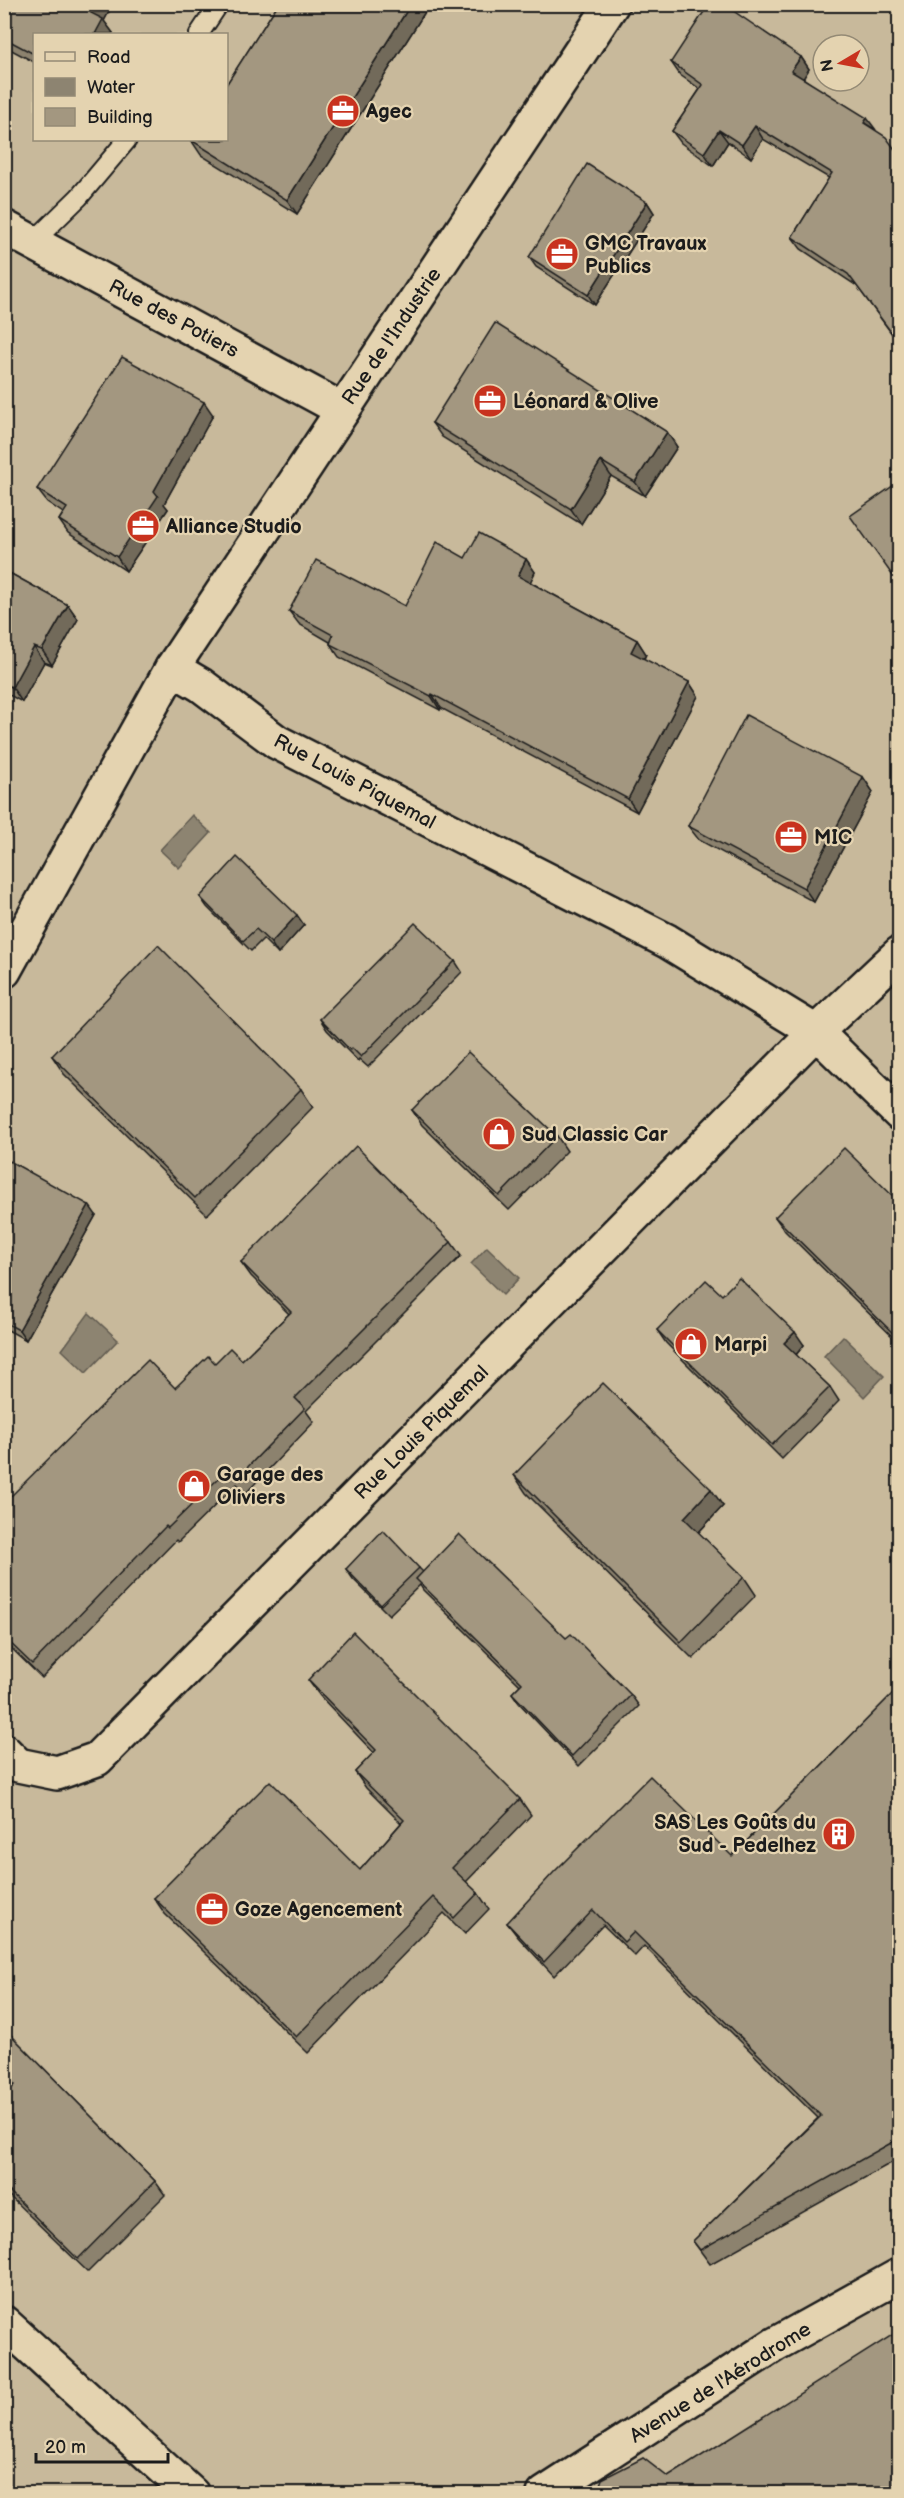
<svg xmlns="http://www.w3.org/2000/svg" width="904" height="2498" font-family="'Balsamiq Sans',sans-serif">
  <style>
    .built { fill: #c8b99b; fill-rule: evenodd }
    .water { fill: #8d8471; stroke: #605a4f; stroke-width: 1.5 }
    .lines { fill: none; stroke-linecap: round; stroke-linejoin: round }
    .service-casing { stroke: #1c1c1c; stroke-width: 22 }
    .minor-casing { stroke: #1c1c1c; stroke-width: 38 }
    .secondary-casing { stroke: #1c1c1c; stroke-width: 38 }
    .service { stroke: #e4d3b0; stroke-width: 18 }
    .minor { stroke: #e4d3b0; stroke-width: 33 }
    .secondary { stroke: #e4d3b0; stroke-width: 33 }
    .wall { fill: #8c826e; stroke: #1c1c1c; stroke-width: 1.5 }
    .shaded-wall { fill: #726a5a; stroke: #1c1c1c; stroke-width: 1.5 }
    .building { fill: #a39780; stroke: #1c1c1c; stroke-width: 1.5 }
    .labels { text-anchor: middle; stroke-width: 4.5; stroke-linejoin: round; paint-order: stroke }
    .poi-label { font-size: 20px; font-weight: bold; fill: #1c1c1c; stroke: #e4d3b0; text-anchor: start }
    .street-label { font-size: 20px; fill: #1c1c1c; stroke: #e4d3b0 }
  </style>
  <rect width="100%" height="100%" fill="#d8c8a7"/>
  <filter id="ink" filterUnits="userSpaceOnUse"><feTurbulence type="fractalNoise" baseFrequency=".0167" numOctaves="2"/><feDisplacementMap in="SourceGraphic" scale="12" xChannelSelector="R" yChannelSelector="G"/><feConvolveMatrix kernelMatrix="1 2 1 2 8 2 1 2 1" color-interpolation-filters="sRGB"/></filter>
  <g filter="url(#ink)">
    <path class="built" d="M5 5H899V2493H5ZM34 34H226V140H34ZM823 45H859V81H823Z"/>
    <g class="water">
      <polygon points="192,815 211,833 179,868 160,850"/>
      <polygon points="487,1247 519,1278 503,1295 471,1264"/>
      <polygon points="89,1313 118,1340 86,1373 62,1350"/>
      <polygon points="843,1336 884,1376 864,1397 824,1356"/>
    </g>
    <g class="lines">
      <g class="service-casing">
        <g id="service">
          <polyline points="199,34 219,4"/>
          <polyline points="33,242 79,197 127,140"/>
        </g>
      </g>
      <g class="minor-casing">
        <g id="minor">
          <polyline points="4,227 343,410"/>
          <polyline points="172,668 612,4"/>
          <polyline points="4,971 172,668 201,685 277,742 667,941 816,1032 900,1114"/>
          <polyline points="4,1751 18,1765 57,1773 97,1759 816,1032 900,953"/>
          <polyline points="4,2323 192,2494"/>
        </g>
      </g>
      <g class="secondary-casing">
        <polyline id="secondary" points="544,2494 774,2345 900,2275"/>
      </g>
      <use href="#service" class="service"/>
      <use href="#minor" class="minor"/>
      <use href="#secondary" class="secondary"/>
    </g>
    <g class="wall">
      <polygon points="4,4 113,4 104,21 113,33 112,34 34,34 34,62 4,46"/>
      <polygon points="278,4 430,4 297,214 201,155 191,140"/>
      <polygon points="801,57 809,69 803,78 876,131 900,156 900,345 857,286 801,249 792,237 829,178 763,139 751,158 728,142 713,166 681,143 672,131 700,89 680,75 671,62"/>
      <polygon points="647,202 654,213 595,305 536,267 529,257"/>
      <polygon points="213,415 164,504 168,509 126,571 68,533 59,520 63,513 47,502 37,489"/>
      <polygon points="432,423 667,432 677,447 645,496 611,476 581,524 442,437"/>
      <polygon points="465,558 526,559 535,572 530,582 637,640 646,654 644,659 689,682 698,696 637,812 441,708 440,710 339,657 330,644 330,642 299,624 289,611 405,606"/>
      <polygon points="4,570 68,605 78,619 52,665 44,662 22,702 4,692"/>
      <polygon points="863,777 873,792 814,902 699,840 688,826"/>
      <polygon points="200,897 304,925 278,954 263,939 251,951 207,907"/>
      <polygon points="455,961 462,972 368,1067 359,1059 358,1061 327,1030 320,1019"/>
      <polygon points="52,1056 301,1089 313,1107 207,1215 64,1074"/>
      <polygon points="412,1110 557,1136 567,1151 509,1210 422,1125"/>
      <polygon points="4,1158 96,1215 26,1340 4,1328"/>
      <polygon points="900,1203 900,1344 785,1231 775,1217"/>
      <polygon points="451,1242 461,1256 306,1411 314,1422 246,1493 237,1484 178,1542 176,1540 42,1678 4,1641 4,1503 175,1388 215,1363 242,1360 289,1314 251,1276 241,1262"/>
      <polygon points="722,1295 804,1345 796,1355 830,1387 839,1401 782,1459 666,1343 657,1330"/>
      <polygon points="514,1475 723,1506 698,1533 744,1577 756,1595 693,1659 526,1493"/>
      <polygon points="419,1568 423,1572 566,1638 631,1695 639,1706 579,1766 519,1703 512,1693 520,1685 423,1590 420,1585 389,1615 353,1579 346,1569"/>
      <polygon points="308,1680 520,1799 531,1815 466,1882 478,1893 489,1909 465,1934 444,1913 308,2053 165,1914 154,1898 360,1870 401,1823 366,1788 355,1772 374,1753 320,1696"/>
      <polygon points="900,1686 900,2158 710,2264 693,2241 818,2118 644,1946 635,1956 603,1925 554,1976 518,1937 507,1923 732,1856"/>
      <polygon points="4,2028 155,2181 165,2195 88,2272 4,2191 4,2096 14,2086 4,2075"/>
    </g>
    <g class="shaded-wall">
      <polygon points="95,4 113,4 104,21 113,33 112,34 95,34 91,13"/>
      <polygon points="411,4 430,4 297,214 287,200"/>
      <polygon points="801,57 809,69 800,84 791,71"/>
      <polygon points="867,118 876,130 864,123"/>
      <polygon points="755,126 763,139 751,158 742,145"/>
      <polygon points="719,130 728,142 713,166 704,153"/>
      <polygon points="647,202 654,213 595,305 588,295"/>
      <polygon points="204,402 213,415 164,504 168,509 126,571 117,557"/>
      <polygon points="667,432 677,447 645,496 635,482"/>
      <polygon points="601,461 611,476 581,524 571,509"/>
      <polygon points="526,559 535,572 527,589 518,576"/>
      <polygon points="68,605 78,619 52,665 42,650"/>
      <polygon points="637,640 646,654 640,665 631,652"/>
      <polygon points="34,647 44,662 22,702 12,687"/>
      <polygon points="689,682 698,696 637,812 628,799"/>
      <polygon points="432,694 441,708 440,710 431,696"/>
      <polygon points="863,777 873,792 814,902 804,888"/>
      <polygon points="297,915 304,925 278,954 271,943"/>
      <polygon points="89,1205 96,1215 26,1340 19,1330"/>
      <polygon points="795,1332 804,1345 794,1357 784,1343"/>
      <polygon points="711,1489 723,1506 696,1535 684,1518"/>
    </g>
    <g class="building">
      <polygon points="4,4 95,4 91,13 103,19 95,34 34,34 34,54 4,38"/>
      <polygon points="278,4 411,4 287,200 191,140 226,140 226,85"/>
      <polygon points="709,4 723,4 801,57 791,71 867,118 864,123 886,137 900,156 900,332 894,336 848,274 792,237 832,173 755,126 742,145 719,130 704,153 672,131 703,85 671,62"/>
      <polygon points="587,164 647,202 588,295 529,257"/>
      <polygon points="495,323 667,432 635,482 601,461 571,509 432,423"/>
      <polygon points="122,357 204,402 154,491 158,496 117,557 59,520 67,508 37,489"/>
      <polygon points="900,481 900,586 850,516"/>
      <polygon points="479,533 526,559 518,576 637,640 631,652 689,682 628,799 432,694 431,696 330,644 333,635 289,611 316,560 405,606 437,542 465,558"/>
      <polygon points="4,570 68,605 42,650 34,647 12,687 4,684"/>
      <polygon points="746,715 863,777 804,888 688,826"/>
      <polygon points="237,857 297,915 271,943 256,929 243,941 200,897"/>
      <polygon points="415,923 455,961 361,1057 352,1048 350,1050 320,1019"/>
      <polygon points="158,945 301,1089 195,1198 52,1056"/>
      <polygon points="468,1052 557,1136 499,1196 412,1110"/>
      <polygon points="356,1146 451,1242 295,1398 305,1408 236,1479 227,1470 168,1528 166,1526 32,1664 4,1637 4,1503 148,1360 175,1388 208,1356 215,1363 230,1348 242,1360 291,1312 241,1262"/>
      <polygon points="844,1148 900,1203 900,1340 775,1217"/>
      <polygon points="4,1158 89,1205 19,1330 4,1322"/>
      <polygon points="739,1278 795,1332 784,1343 830,1387 772,1445 657,1330 706,1280 722,1295"/>
      <polygon points="603,1383 711,1489 684,1518 744,1577 681,1642 514,1475"/>
      <polygon points="383,1530 419,1568 381,1605 346,1569"/>
      <polygon points="459,1534 566,1638 571,1634 631,1695 572,1756 512,1693 522,1683 416,1579"/>
      <polygon points="353,1632 520,1799 452,1868 478,1893 454,1918 433,1897 296,2037 154,1898 270,1781 360,1870 404,1820 355,1772 376,1750 308,1680"/>
      <polygon points="900,1686 900,2138 700,2250 693,2241 821,2116 634,1932 624,1942 593,1910 544,1962 507,1923 554,1872 650,1776 732,1856"/>
      <polygon points="4,2028 155,2181 78,2259 4,2186 4,2096 15,2085 4,2073"/>
      <polygon points="900,2330 900,2493 597,2493 602,2479 643,2458 668,2477"/>
    </g>
  </g>
  <defs>
    <g id="office-disc" transform="scale(1.725)"><circle r="9.5" fill="#c8321e" stroke="#e4d3b0"/><path d="M-6-3h4V-5.5h4V-3h4V5H-6ZM-1-4.5V-3h2v-1.5ZM-6 0V1H6V0Z" fill="#fff"/></g>
    <g id="shop-disc" transform="scale(1.725)"><circle r="9.5" fill="#c8321e" stroke="#e4d3b0"/><path d="M-5-2.5h2.3a2.7 3.5 0 0 1 5.4 0H5L5.5 6h-11ZM-1.5-2.5h3a1.5 2.3 0 0 0-3 0Z" fill="#fff"/></g>
    <g id="building-disc" transform="scale(1.725)"><circle r="9.5" fill="#c8321e" stroke="#e4d3b0"/><path d="M-4-6H4V6H1V3H-1V6H-4ZM-2.5-4.3h1.7v1.8h-1.7ZM.8-4.3h1.7v1.8H.8ZM-2.5-1h1.7V.8h-1.7ZM.8-1h1.7V.8H.8Z" fill="#fff"/></g>
  </defs>
  <g fill-rule="evenodd">
    <use href="#office-disc" x="343" y="111"/>
    <use href="#office-disc" x="562" y="254"/>
    <use href="#office-disc" x="490" y="401"/>
    <use href="#office-disc" x="143" y="526"/>
    <use href="#office-disc" x="791" y="837"/>
    <use href="#shop-disc" x="499" y="1134"/>
    <use href="#shop-disc" x="691" y="1344"/>
    <use href="#shop-disc" x="194" y="1486"/>
    <use href="#building-disc" x="839" y="1834"/>
    <use href="#office-disc" x="212" y="1909"/>
  </g>
  <g class="labels">
    <g class="poi-label">
      <text x="366" y="118">Agec</text>
      <text x="585" y="250">GMC Travaux<tspan x="585" dy="23">Publics</tspan></text>
      <text x="513" y="408">Léonard &amp; Olive</text>
      <text x="166" y="533">Alliance Studio</text>
      <text x="814" y="844">MIC</text>
      <text x="522" y="1141">Sud Classic Car</text>
      <text x="714" y="1351">Marpi</text>
      <text x="217" y="1481">Garage des<tspan x="217" dy="23">Oliviers</tspan></text>
      <text x="816" y="1829" text-anchor="end">SAS Les Goûts du<tspan x="816" dy="23">Sud - Pedelhez</tspan></text>
      <text x="235" y="1916">Goze Agencement</text>
    </g>
    <g class="street-label">
      <text transform="translate(174 318) rotate(28)" y="7">Rue des Potiers</text>
      <text transform="translate(391 336) rotate(-56)" y="7">Rue de l'Industrie</text>
      <text transform="translate(355 781) rotate(28)" y="7">Rue Louis Piquemal</text>
      <text transform="translate(421 1432) rotate(-45)" y="7">Rue Louis Piquemal</text>
      <text transform="translate(720 2382) rotate(-32)" y="7">Avenue de l'Aérodrome</text>
    </g>
  </g>
  <rect width="904" height="2498" fill="none" stroke="#e4d3b0" stroke-width="24"/>
  <rect x="12" y="12" width="880" height="2474" fill="none" stroke="#1c1c1c" stroke-width="2" filter="url(#ink)"/>
  <rect x="33" y="33" width="195" height="108" fill="#e4d3b0" stroke="#948a75" stroke-width="1.5"/>
  <rect x="45" y="52" width="30" height="9" fill="#e4d3b0" stroke="#948a75" stroke-width="1.5"/>
  <text x="87" y="63" font-size="18" fill="#1c1c1c">Road</text>
  <rect x="45" y="78" width="30" height="18" fill="#8d8471" stroke="#948a75" stroke-width="1.5"/>
  <text x="87" y="93" font-size="18" fill="#1c1c1c">Water</text>
  <rect x="45" y="108" width="30" height="18" fill="#a39780" stroke="#948a75" stroke-width="1.5"/>
  <text x="87" y="123" font-size="18" fill="#1c1c1c">Building</text>
  <g transform="translate(841 63) rotate(260)"><circle r="28" fill="#e4d3b0" stroke="#948a75" stroke-width="1.5"/>
  <path d="M0-4.5L10 22L0 15L-10 22Z" fill="#c8321e"/>
  <text y="-9" font-size="16" font-weight="bold" text-anchor="middle" fill="#1c1c1c">N</text>
  </g>
  <path d="M36 2453v9h132v-9" fill="none" stroke="#1c1c1c" stroke-width="3"/>
  <text x="45" y="2453" font-size="18" fill="#1c1c1c" stroke="#e4d3b0" stroke-width="4.5" paint-order="stroke">20 m</text>
</svg>
